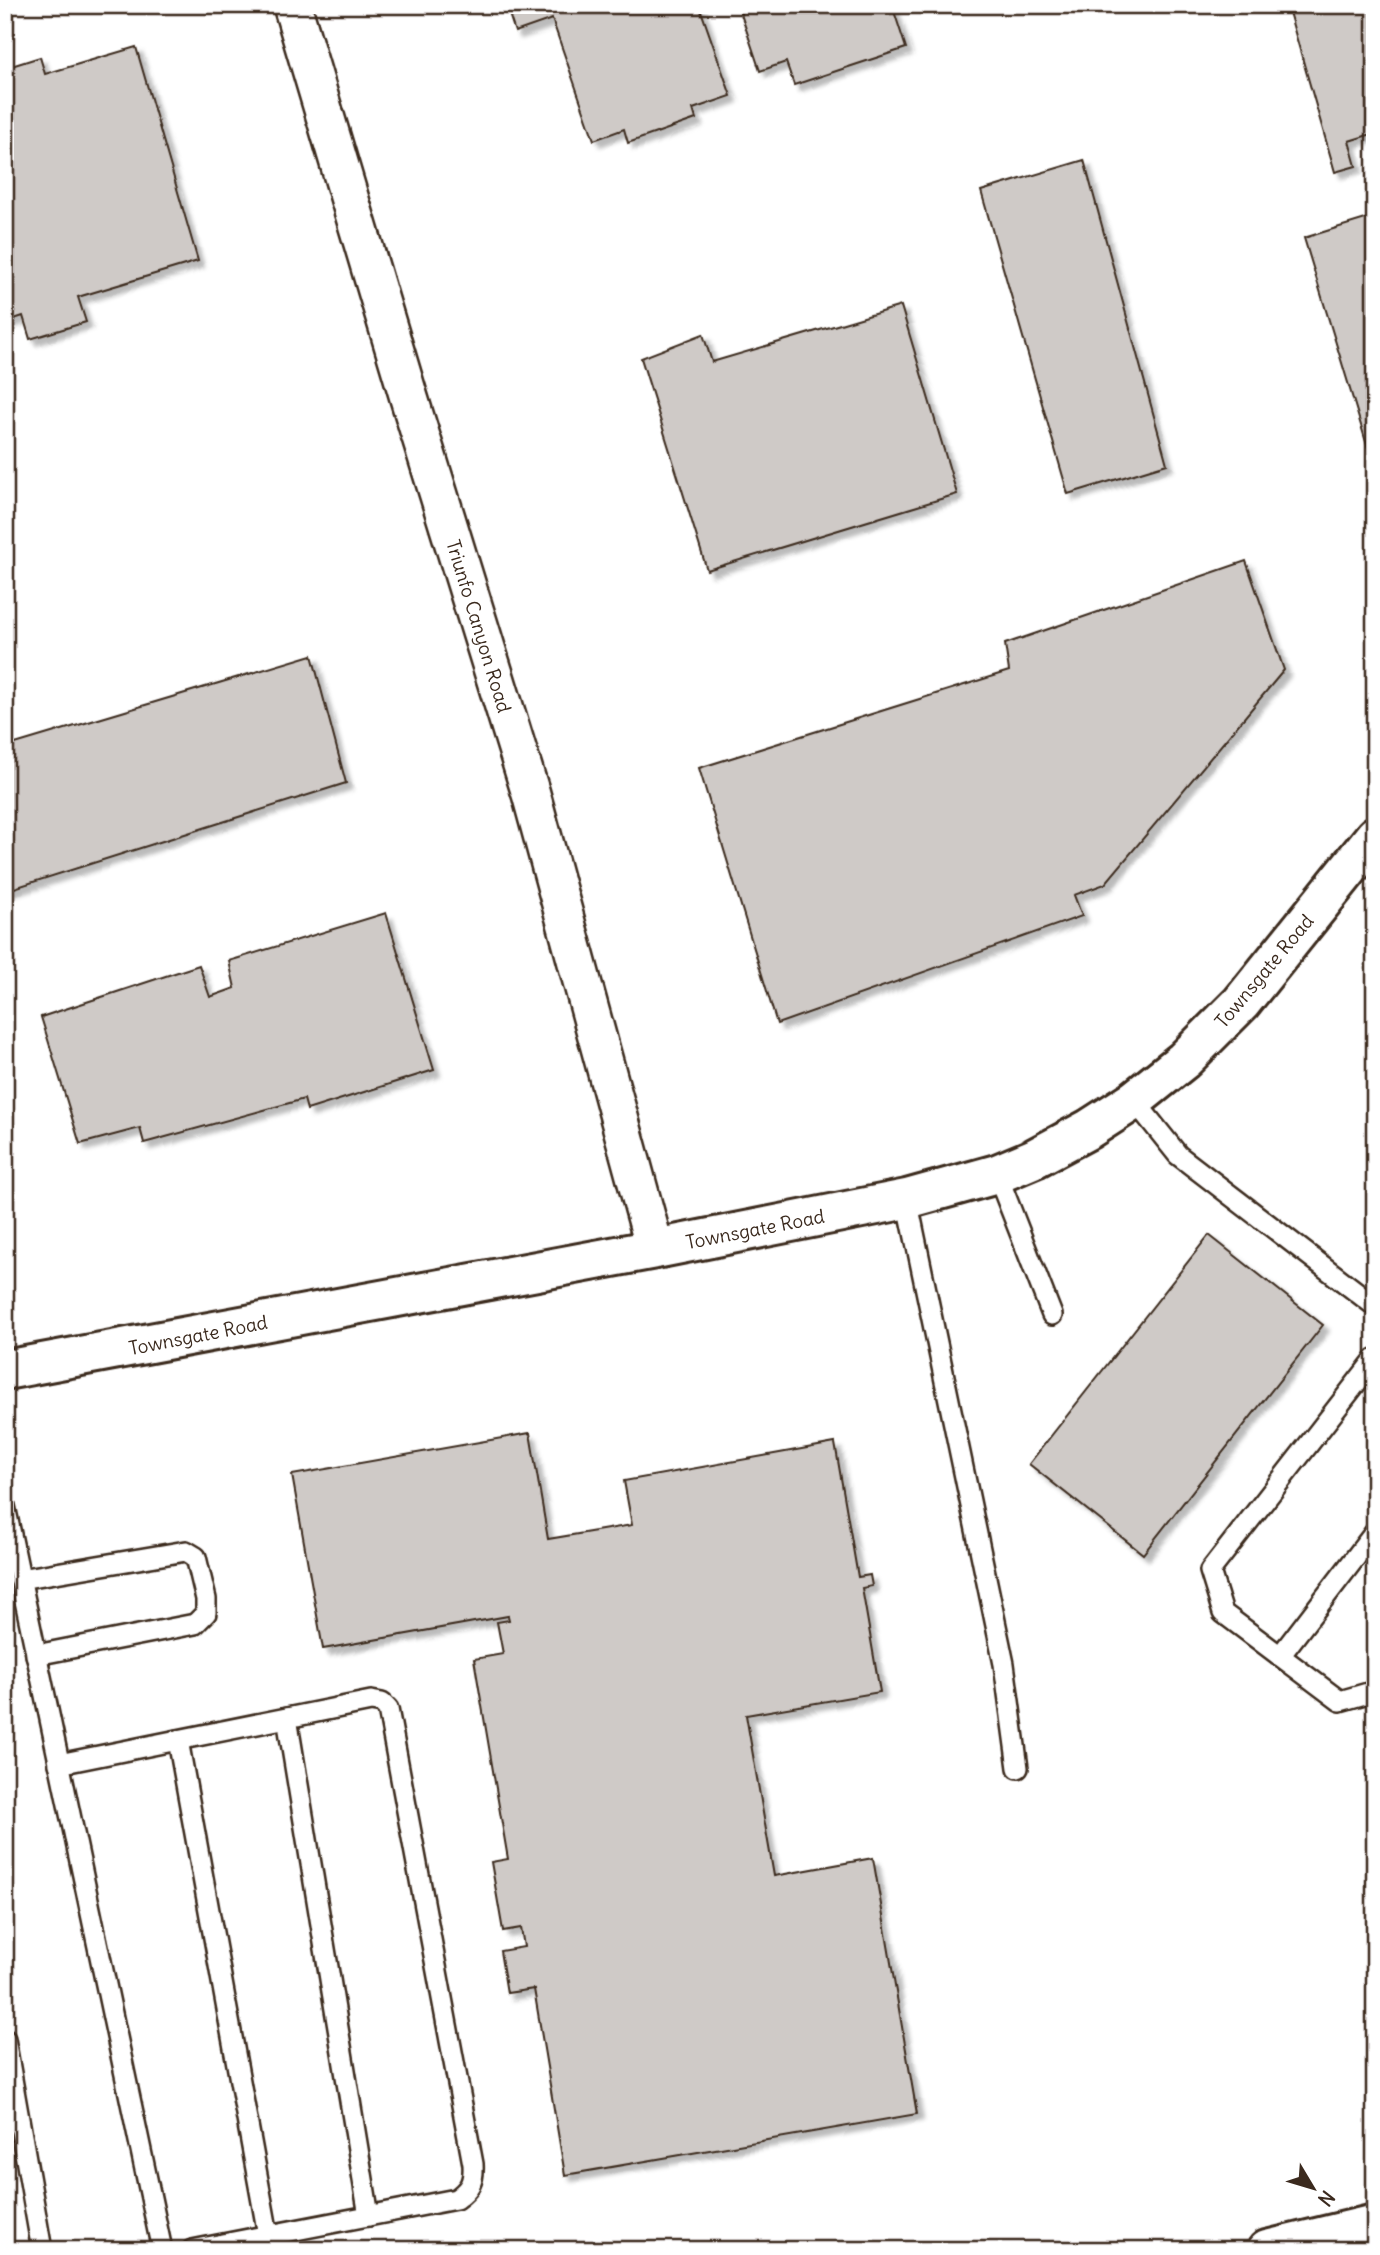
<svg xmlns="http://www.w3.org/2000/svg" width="1380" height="2255" font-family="Delius,sans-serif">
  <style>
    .building { fill: #cfcac7; stroke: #3b2a1e; stroke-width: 2; filter: url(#shadow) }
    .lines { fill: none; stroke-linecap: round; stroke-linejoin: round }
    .service-casing { stroke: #3b2a1e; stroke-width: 24 }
    .minor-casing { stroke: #3b2a1e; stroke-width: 42 }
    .tertiary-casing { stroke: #3b2a1e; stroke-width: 44 }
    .motorway-casing { stroke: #3b2a1e; stroke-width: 44 }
    .service { stroke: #fff; stroke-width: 19 }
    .minor { stroke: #fff; stroke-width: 37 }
    .tertiary { stroke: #fff; stroke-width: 38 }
    .motorway { stroke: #fff; stroke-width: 38 }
    .labels { text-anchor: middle; stroke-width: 5; stroke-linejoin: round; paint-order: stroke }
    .street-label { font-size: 19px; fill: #3b2a1e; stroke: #fff }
  </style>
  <defs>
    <filter id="shadow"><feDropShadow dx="6" dy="6" stdDeviation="2" flood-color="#0004"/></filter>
  </defs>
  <rect width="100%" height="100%" fill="#fff"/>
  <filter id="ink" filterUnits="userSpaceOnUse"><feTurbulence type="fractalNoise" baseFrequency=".0143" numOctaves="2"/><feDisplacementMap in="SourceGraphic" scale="14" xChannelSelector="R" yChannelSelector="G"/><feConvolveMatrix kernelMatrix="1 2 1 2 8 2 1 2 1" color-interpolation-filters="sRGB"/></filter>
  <g filter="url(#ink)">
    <g class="building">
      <polygon points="506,5 699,5 731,96 693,109 696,119 628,143 624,129 594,140 552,19 515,32"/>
      <polygon points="738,5 892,5 906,48 794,85 786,62 760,71"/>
      <polygon points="1287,5 1375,5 1375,133 1349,141 1356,166 1335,172"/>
      <polygon points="136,47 198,261 78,297 86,322 30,339 23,316 5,322 5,68 40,57 45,74"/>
      <polygon points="1084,160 1167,464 1068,494 981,191"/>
      <polygon points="1375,216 1375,465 1373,465 1304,238"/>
      <polygon points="901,306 957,494 707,570 641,358 703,334 712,362"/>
      <polygon points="1246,561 1284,670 1105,884 1074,895 1082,916 777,1024 699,768 1009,671 1005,644"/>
      <polygon points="312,655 346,783 5,891 5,747"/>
      <polygon points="386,913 434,1070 307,1110 304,1099 144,1143 140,1128 80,1144 41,1017 199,965 210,997 235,988 229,961"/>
      <polygon points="1209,1235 1323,1325 1143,1554 1029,1464"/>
      <polygon points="530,1433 548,1539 632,1525 624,1481 835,1443 858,1577 870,1575 872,1586 862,1588 880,1692 746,1715 774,1876 873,1858 917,2114 565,2175 534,1989 507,1993 500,1951 524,1947 521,1928 503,1931 491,1862 508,1859 474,1659 503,1654 497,1622 509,1620 508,1616 323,1649 292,1475"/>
    </g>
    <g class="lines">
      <g class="service-casing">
        <g id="service">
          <polyline points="1134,1100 1178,1155 1375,1306"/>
          <polyline points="997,1174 1052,1315"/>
          <polyline points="907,1199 1004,1664 1018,1768"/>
          <polyline points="1375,1359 1210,1571 1223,1613 1340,1701 1375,1691"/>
          <polyline points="5,1506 162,2250"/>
          <polyline points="20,1579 186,1551 196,1557 206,1599 206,1613 195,1624 36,1655"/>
          <polyline points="1280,1656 1375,1532"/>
          <polyline points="287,1718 369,2216"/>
          <polyline points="178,1740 268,2235"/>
          <path d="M59 1764 371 1701 382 1703 388 1709 473 2164C474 2182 470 2189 456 2199L192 2250"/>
          <polyline points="5,2039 42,2250"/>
        </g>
      </g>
      <g class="minor-casing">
        <polyline id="minor" points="292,5 409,398 531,794 655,1249"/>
      </g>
      <g class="tertiary-casing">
        <polyline id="tertiary" points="5,1370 655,1249 907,1199 997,1174 1035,1158 1089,1129 1134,1100 1184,1060 1241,1003 1375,836"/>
      </g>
      <g class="motorway-casing">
        <polyline id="motorway" points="1267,2250 1375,2224"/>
      </g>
      <use href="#service" class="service"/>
      <use href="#minor" class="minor"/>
      <use href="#tertiary" class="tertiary"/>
      <use href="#motorway" class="motorway"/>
    </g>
  </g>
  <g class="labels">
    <g class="street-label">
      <text transform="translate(479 626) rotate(73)" y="7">Triunfo Canyon Road</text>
      <text transform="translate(1264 971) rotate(-50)" y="7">Townsgate Road</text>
      <text transform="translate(755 1229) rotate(-11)" y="7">Townsgate Road</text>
      <text transform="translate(198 1335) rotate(-11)" y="7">Townsgate Road</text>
    </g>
  </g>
  <rect width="1380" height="2255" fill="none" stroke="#fff" stroke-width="28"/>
  <rect x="14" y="14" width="1352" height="2227" fill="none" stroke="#3b2a1e" stroke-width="2.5" filter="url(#ink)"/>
  <g transform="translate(1313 2188) rotate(128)" stroke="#ffffff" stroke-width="5" paint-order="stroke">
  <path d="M0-5L12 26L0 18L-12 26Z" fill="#3b2a1e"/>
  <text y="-10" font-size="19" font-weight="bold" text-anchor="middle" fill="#3b2a1e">N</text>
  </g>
</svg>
